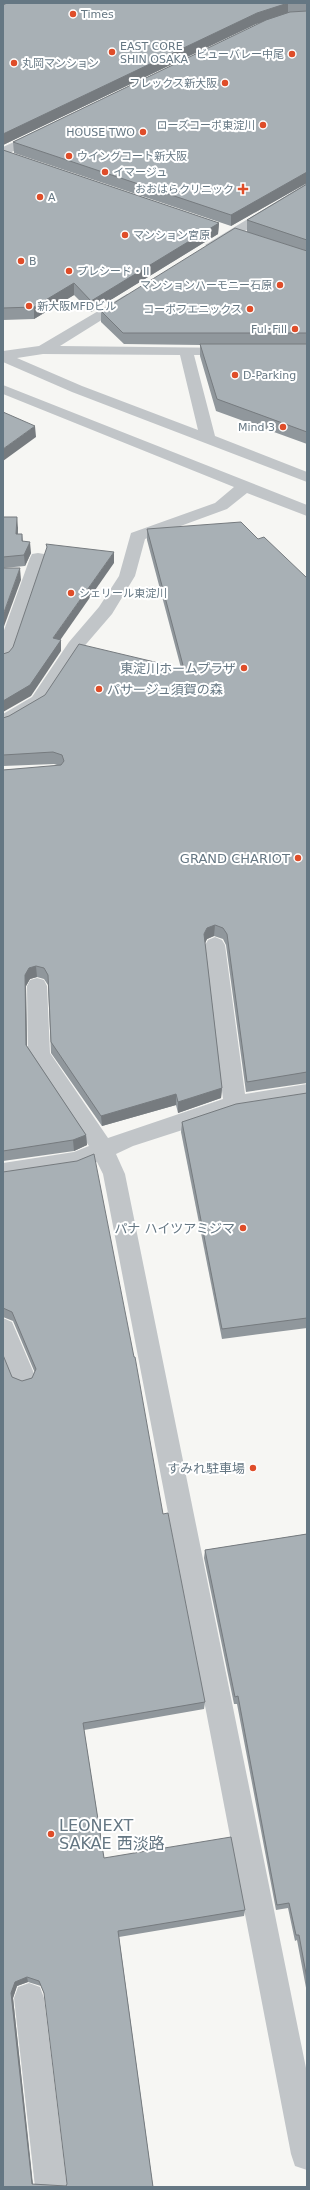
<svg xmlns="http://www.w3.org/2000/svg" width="310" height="2190" font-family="'DejaVu Sans','Noto Sans JP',sans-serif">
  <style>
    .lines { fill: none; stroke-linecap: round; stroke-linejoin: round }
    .minor { fill: #c1c5c8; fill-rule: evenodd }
    .wall { fill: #90979c; fill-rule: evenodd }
    .shaded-wall { fill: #767b7f }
    .building { fill: #a8b0b5; stroke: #767b7f; fill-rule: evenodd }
    .poi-dot { fill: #df4d29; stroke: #fff; stroke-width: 1.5 }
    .labels { text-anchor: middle; stroke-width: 4; stroke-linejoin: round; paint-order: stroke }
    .far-poi-label { font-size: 11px; fill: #657783; stroke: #fff; text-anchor: start }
    .poi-label { font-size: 13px; fill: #657783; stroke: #fff; text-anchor: end }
    .near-poi-label { font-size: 16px; fill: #657783; stroke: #fff; text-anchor: start }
  </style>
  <rect width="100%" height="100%" fill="#f6f6f3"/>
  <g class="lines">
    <g class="minor">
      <polygon points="40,130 46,134 44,137 3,156 3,147"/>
      <polygon points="307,183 307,193 217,248 212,249 205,245"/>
      <path d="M127 294 134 298 132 301 60 346 235 348 237 351 235 354 230 355H194L215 436 307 472V482L72 392 3 362V351L39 346ZM43 354 180 355 198 430 82 386 17 358Z"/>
      <polygon points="3,385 307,505 307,516 247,493 227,509 145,539 135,576 112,614 81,650 44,705 9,726 3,728 3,714 32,697 69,642 99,607 119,576 131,533 215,503 234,487 3,394"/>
      <polygon points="38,553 44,554 46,558 12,658 9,662 3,664 3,633 30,558 32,554"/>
      <polygon points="215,937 222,940 225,945 245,1094 307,1084 307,1102 235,1113 133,1146 116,1154 125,1174 307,2073 307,2170 295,2166 291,2154 103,1174 97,1162 77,1170 3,1181 3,1163 74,1152 89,1146 28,1055 27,986 30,980 37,978 44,980 47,986 50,1053 108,1138 223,1099 205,945 208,940"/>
      <polygon points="3,1318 12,1322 36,1378 33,1386 24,1389 15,1386 3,1358"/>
      <polygon points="29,1983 40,1987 44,1998 67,2187 35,2187 14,1998 18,1987"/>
    </g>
  </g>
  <g class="wall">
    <polygon points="3,3 307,3 307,183 231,226 14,153 13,142 263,22 256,24 3,145"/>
    <polygon points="3,150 219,223 218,234 91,312 74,295 34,319 3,320"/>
    <polygon points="307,184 307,444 216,411 200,356 200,345 124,344 101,322 101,311 299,249 247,232 247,220"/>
    <polygon points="3,517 18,528 18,534 22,534 23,541 31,553 25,566 3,568"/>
    <polygon points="147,529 258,539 307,578 307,1083 246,1092 226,945 223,939 214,936 207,939 205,943 222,1088 221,1098 178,1113 176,1105 102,1126 51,1053 48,985 44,979 37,977 30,979 26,986 27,1046 86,1135 87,1145 74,1151 3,1161 3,770 60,766 54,764 3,766 3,718 181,668 147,540"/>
    <polygon points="307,1093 307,1328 222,1339 181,1132 182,1122"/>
    <path d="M3 1172 163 1514 205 1702 204 1709 84 1730 104 1858 245 1910 244 1916 119 1937 153 2187H3L12 1377 22 1381 32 1378 35 1373 13 1321 3 1317ZM28 1982 41 1986 45 1996 67 2184 66 2186 33 2184 13 1998 17 1986Z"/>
    <polygon points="307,1534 307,1993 297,1940 295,1941 288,1908 276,1910 237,1704 234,1704 204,1558 205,1550"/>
  </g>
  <g class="shaded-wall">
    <polygon points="288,3 288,14 256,24 3,145 3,134 257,13"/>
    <polygon points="307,172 307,183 231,226 231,215"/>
    <polygon points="219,223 218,234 91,312 91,301"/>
    <polygon points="74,283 74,295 34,319 34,307"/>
    <polygon points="35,426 36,437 3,461 3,449"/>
    <polygon points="17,517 18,528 17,545 16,534"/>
    <polygon points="30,542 31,553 25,566 24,555"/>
    <polygon points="114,552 114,563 54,649 53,638"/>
    <polygon points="20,568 21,580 3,629 3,615"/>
    <polygon points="61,640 61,651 31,696 3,712 3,701"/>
    <polygon points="215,925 214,936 207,939 204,945 204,934 207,928"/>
    <polygon points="36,966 37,977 30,979 26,986 27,1056 26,1045 25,975 29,968"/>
    <polygon points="222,1088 221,1098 178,1113 178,1102"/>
    <polygon points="176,1094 176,1105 102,1126 101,1116"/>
    <polygon points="86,1135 87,1145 74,1151 73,1140"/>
    <polygon points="27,1977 28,1982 17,1986 13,1998 33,2187 32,2184 11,1993 15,1982"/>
  </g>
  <g class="building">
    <polygon points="7,3 295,3 288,3 257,13 3,134 3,5"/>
    <polygon points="307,11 307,172 231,215 13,142 266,20 290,12"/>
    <polygon points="3,150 219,223 91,301 74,283 34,307 3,308"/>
    <polygon points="307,184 307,240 247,220"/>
    <polygon points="235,228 307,251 307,333 123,333 101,311"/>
    <polygon points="200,344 307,344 307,432 217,399"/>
    <polygon points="3,412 35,426 3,449"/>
    <polygon points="3,517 17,517 16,534 22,534 22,541 30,542 24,555 3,557"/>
    <polygon points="241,522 258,539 264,537 307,578 307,1072 247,1082 227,934 223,928 215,925 207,928 204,934 222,1088 178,1102 176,1094 101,1116 51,1042 48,975 44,968 36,966 29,968 25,975 26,1045 86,1135 73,1140 3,1151 3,770 61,765 64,761 62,755 53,752 3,755 3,718 9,716 45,695 79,644 184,669 147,529"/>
    <polygon points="46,544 114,552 53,638 61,640 30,685 3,701 3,654 9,652 13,647 47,547"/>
    <polygon points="3,568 20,568 3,615"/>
    <polygon points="307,1093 307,1318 222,1329 182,1122 236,1104"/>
    <path d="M94 1154 134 1357H135L163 1514 168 1513 205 1702 83 1723 104 1858 231 1837 245 1910 118 1931 153 2187H3V1355L12 1377 22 1381 32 1378 36 1369 12 1312 3 1308V1172L77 1161ZM27 1977 39 1981 44 1993 67 2184 66 2186 32 2184 11 1993 15 1982Z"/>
    <polygon points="307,1534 307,1979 299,1935 296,1935 289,1903 277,1905 238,1696 235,1697 205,1550"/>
  </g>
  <g class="poi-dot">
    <circle cx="73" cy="14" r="4"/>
    <circle cx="112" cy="52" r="4"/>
    <circle cx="292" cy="54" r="4"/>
    <circle cx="14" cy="63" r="4"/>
    <circle cx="225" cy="83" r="4"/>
    <circle cx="263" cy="125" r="4"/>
    <circle cx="143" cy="132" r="4"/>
    <circle cx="69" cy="156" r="4"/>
    <circle cx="105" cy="172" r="4"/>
    <path d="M241 183h4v4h4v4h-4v4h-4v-4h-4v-4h4z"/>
    <circle cx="40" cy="197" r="4"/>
    <circle cx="125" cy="235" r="4"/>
    <circle cx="21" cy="261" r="4"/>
    <circle cx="69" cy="271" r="4"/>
    <circle cx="280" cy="285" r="4"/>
    <circle cx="29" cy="306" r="4"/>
    <circle cx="250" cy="309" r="4"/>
    <circle cx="295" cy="329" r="4"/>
    <circle cx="235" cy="375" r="4"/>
    <circle cx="283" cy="427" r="4"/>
    <circle cx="71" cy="593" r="4"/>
    <circle cx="244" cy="668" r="4"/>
    <circle cx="99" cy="689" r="4"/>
    <circle cx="298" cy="858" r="4"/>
    <circle cx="243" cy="1228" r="4"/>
    <circle cx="253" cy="1468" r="4"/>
    <circle cx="51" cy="1834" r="4"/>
  </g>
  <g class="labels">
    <g class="far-poi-label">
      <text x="81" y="18">Times</text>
      <text x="120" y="50">EAST CORE<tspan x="120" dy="13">SHIN OSAKA</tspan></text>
      <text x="284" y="58" text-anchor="end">ビューバレー中尾</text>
      <text x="22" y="67">丸岡マンション</text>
      <text x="217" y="87" text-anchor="end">フレックス新大阪</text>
      <text x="255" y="129" text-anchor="end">ローズコーポ東淀川</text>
      <text x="135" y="136" text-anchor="end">HOUSE TWO</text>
      <text x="77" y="160">ウイングコート新大阪</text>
      <text x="113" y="176">イマージュ</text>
      <text x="234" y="193" text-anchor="end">おおはらクリニック</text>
      <text x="48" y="201">A</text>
      <text x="133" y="239">マンション宮原</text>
      <text x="29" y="265">B</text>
      <text x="77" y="275">プレシード・II</text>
      <text x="272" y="289" text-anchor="end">マンションハーモニー石原</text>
      <text x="37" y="310">新大阪MFDビル</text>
      <text x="242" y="313" text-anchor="end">コーポフエニックス</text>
      <text x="287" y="333" text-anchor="end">Ful･Fill</text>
      <text x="243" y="379">D-Parking</text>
      <text x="275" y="431" text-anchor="end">Mind 3</text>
      <text x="79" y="597">シェリール東淀川</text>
    </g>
    <g class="poi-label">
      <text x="236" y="673">東淀川ホームプラザ</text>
      <text x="107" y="694" text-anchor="start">パサージュ須賀の森</text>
      <text x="290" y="863">GRAND CHARIOT</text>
      <text x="235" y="1233">パナ ハイツアミジマ</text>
      <text x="245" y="1473">すみれ駐車場</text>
    </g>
    <g class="near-poi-label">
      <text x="59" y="1831">LEONEXT<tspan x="59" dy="18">SAKAE 西淡路</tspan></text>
    </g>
  </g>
  <rect width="310" height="2190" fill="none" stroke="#657783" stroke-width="8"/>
</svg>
